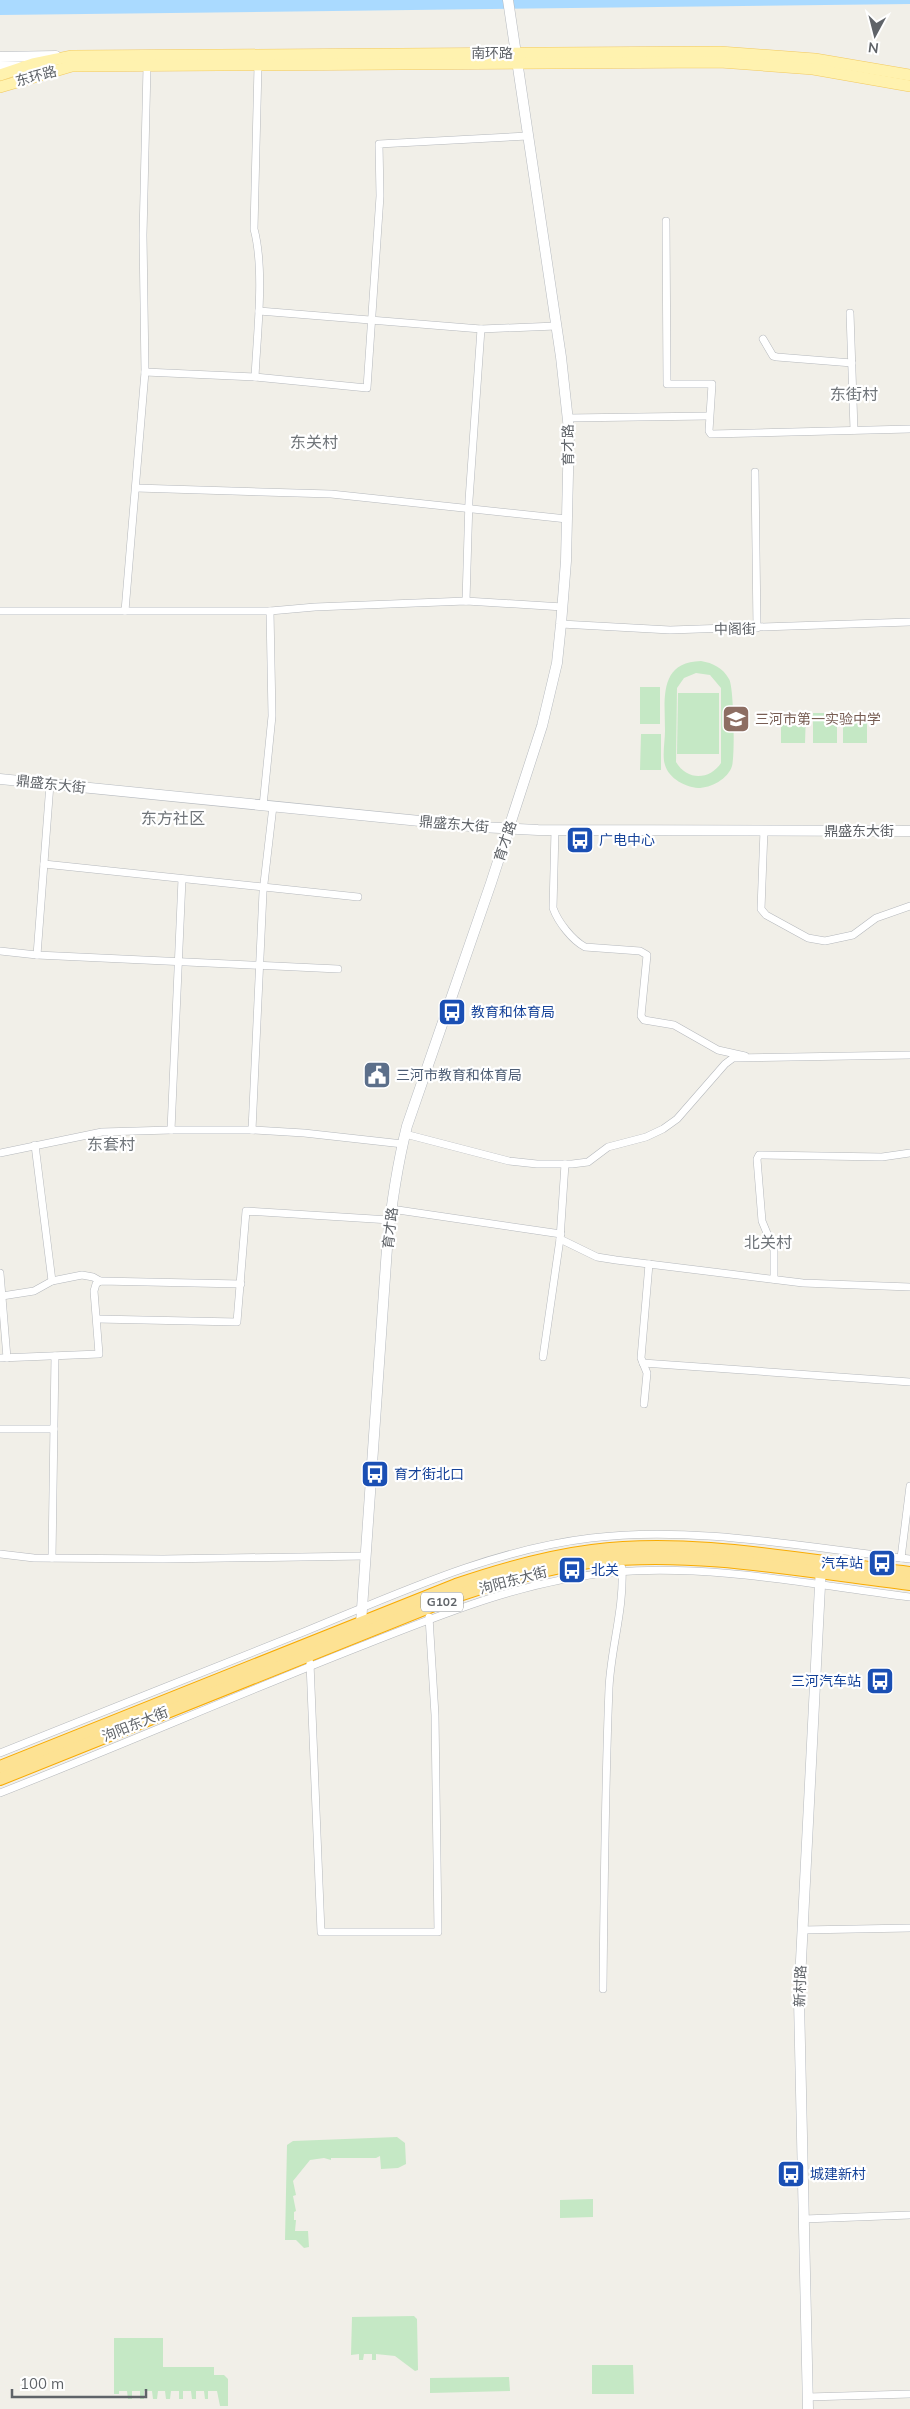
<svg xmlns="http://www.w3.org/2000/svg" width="910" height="2409" font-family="Mulish,'Noto Sans SC',sans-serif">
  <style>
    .green { fill: #c5e8c5; fill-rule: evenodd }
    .water { fill: #aadaff }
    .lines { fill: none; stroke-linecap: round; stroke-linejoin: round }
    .street-casing { stroke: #b5b8bc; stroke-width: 8 }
    .secondary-casing { stroke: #b6babf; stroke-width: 11 }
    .primary-casing { stroke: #f2c960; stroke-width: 12 }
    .highway-casing { stroke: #f9ab00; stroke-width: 14 }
    .street { stroke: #fff; stroke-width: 7 }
    .secondary { stroke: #fff; stroke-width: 10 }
    .primary { stroke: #fff2af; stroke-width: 11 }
    .highway { stroke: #fde293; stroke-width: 12 }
    .labels { text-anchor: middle; stroke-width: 4.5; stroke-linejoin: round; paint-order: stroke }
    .shield { fill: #fff; stroke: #8f9295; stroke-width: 1 }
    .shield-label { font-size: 12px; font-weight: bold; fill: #5f6368 }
    .street-label { font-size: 14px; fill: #5f6368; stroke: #fff }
    .education-label { font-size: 14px; fill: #785e54; stroke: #fff; text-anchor: start }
    .transit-label { font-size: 14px; fill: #164399; stroke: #fff; text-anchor: start }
    .service-label { font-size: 14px; fill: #4e5e75; stroke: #fff; text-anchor: start }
    .quarter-label { font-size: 16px; fill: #70757a; stroke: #fff }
  </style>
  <rect width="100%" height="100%" fill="#f1efe8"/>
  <g class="green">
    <path d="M701 661C713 663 723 668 729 679 734 686 735 757 732 766 728 779 711 788 698 788 686 787 669 779 665 765 662 756 665 741 665 731 665 700 658 662 701 661ZM696 673 710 675 721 688V763C710 780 687 781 676 762L677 688 684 678Z"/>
    <rect x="640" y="687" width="20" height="37"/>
    <polygon points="678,693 719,693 719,754 677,754"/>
    <polygon points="781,713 806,713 805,743 781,743"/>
    <rect x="813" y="713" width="24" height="30"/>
    <rect x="843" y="713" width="24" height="30"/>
    <polygon points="641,734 661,734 661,770 640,770"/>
    <polygon points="397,2137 405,2143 406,2164 398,2168 381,2169 380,2156 376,2158 331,2158 331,2160 324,2158 310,2160 293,2181 296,2195 293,2196 296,2211 294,2212 294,2220 296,2220 295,2231 308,2231 309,2247 304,2248 296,2240 285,2240 287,2145 293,2141"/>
    <polygon points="593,2199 593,2217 560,2218 560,2200"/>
    <polygon points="414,2316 417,2319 418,2370 415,2371 395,2356 376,2354 376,2360 372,2360 372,2354 364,2354 363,2360 359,2360 359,2354 351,2355 352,2317"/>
    <polygon points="114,2338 163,2338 163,2367 214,2367 214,2375 224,2375 228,2379 228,2406 220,2406 217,2391 208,2391 208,2399 205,2399 204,2391 196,2391 196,2399 192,2399 191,2391 183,2391 183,2399 179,2399 179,2391 171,2391 170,2399 166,2399 165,2391 158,2391 157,2399 153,2399 152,2391 144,2391 144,2399 140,2399 140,2391 132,2391 132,2399 128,2399 127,2391 119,2391 119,2394 114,2394"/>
    <polygon points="592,2365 633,2365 634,2394 592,2394"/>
    <polygon points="509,2377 510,2391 430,2393 430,2378"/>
  </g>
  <polygon class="water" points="0,0 910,0 910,4 0,15"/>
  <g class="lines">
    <g class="street-casing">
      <g id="street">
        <polyline points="666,221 667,384 712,384 709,431 711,434 910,429"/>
        <polyline points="259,311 481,329 556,326"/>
        <polyline points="850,313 854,430"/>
        <polyline points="763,339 773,356 777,357 852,363"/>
        <polyline points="145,372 255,377 367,388 380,196 379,144 528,136"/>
        <path d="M255 377C257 334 265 270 254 229L258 66"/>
        <polyline points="568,418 709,416"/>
        <polyline points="755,472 757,628"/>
        <polyline points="136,488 331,494 567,519"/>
        <polyline points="466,601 469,500 481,329"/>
        <polyline points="0,611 270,611 315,607 466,601 563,607"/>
        <polyline points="125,611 145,372 143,235 147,67"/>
        <polyline points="561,624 670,630 910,622"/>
        <polyline points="263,806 272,716 270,611"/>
        <path d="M555 830 553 908C558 922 572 940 585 947L640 951 647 955 641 1016 644 1020 674 1025 718 1050 745 1056"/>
        <polyline points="764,830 761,909 766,915 808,938 825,941 853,935 876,918 910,906"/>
        <polyline points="44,864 358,897"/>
        <polyline points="0,951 37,955 338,969"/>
        <polyline points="37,955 50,784"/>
        <polyline points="171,1130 182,879"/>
        <polyline points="252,1130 263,892 273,806"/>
        <polyline points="405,1134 509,1161 537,1164 572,1164 588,1162 608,1147 646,1137 663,1129 677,1119 725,1064 733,1058 910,1055"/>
        <polyline points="35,1145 52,1281"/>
        <polyline points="0,1153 102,1132 171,1130 252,1130 304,1133 403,1144"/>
        <polyline points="391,1209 561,1234"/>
        <polyline points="560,1239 597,1257 616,1260 803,1283 910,1287"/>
        <polyline points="0,1273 7,1358"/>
        <polyline points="774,1279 774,1250 762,1221 757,1159 759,1155 882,1157 910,1153"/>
        <polyline points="2,1296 34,1291 52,1281 82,1275 93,1277 100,1281"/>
        <polyline points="97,1319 237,1322 246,1211 390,1220"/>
        <polyline points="543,1357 560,1239 565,1164"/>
        <polyline points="0,1358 99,1354 94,1291 96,1284 100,1281 241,1284"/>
        <polyline points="643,1363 910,1382"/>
        <polyline points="644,1404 647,1373 641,1358 649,1264"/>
        <polyline points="0,1429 54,1429"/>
        <polyline points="0,1554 34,1558 163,1559 365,1556"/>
        <polyline points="52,1558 55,1356"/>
        <polyline points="901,1558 910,1486"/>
        <polyline points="310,1663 321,1932 438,1932 435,1715 429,1617"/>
        <path d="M0 1753C102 1712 204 1672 306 1631 399 1593 491 1550 591 1538 693 1525 808 1548 910 1559"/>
        <path d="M0 1793C120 1746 239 1694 359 1647 443 1614 524 1580 615 1572 713 1564 813 1585 910 1597"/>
        <polyline points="802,1930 910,1928"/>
        <path d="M603 1989C604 1888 605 1788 609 1688 611 1647 624 1610 622 1568"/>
        <polyline points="804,2219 910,2215"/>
        <polyline points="808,2397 910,2394"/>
      </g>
    </g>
    <g class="secondary-casing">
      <g id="secondary">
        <polyline points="0,57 56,56"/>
        <polyline points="0,67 19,67"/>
        <polyline points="0,779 480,827 538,830 910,831"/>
        <path d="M361 1623 387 1248C391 1207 397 1166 407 1126L491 883 542 726 557 663 561 624 566 561 569 430 561 357 508 0"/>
        <polyline points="808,2409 799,2000 821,1566"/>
      </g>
    </g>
    <g class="primary-casing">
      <g id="primary">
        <polyline points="0,75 33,64 72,56 720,52 815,59 910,75"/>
        <polyline points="0,87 72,66 720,62 813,69 910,86"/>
      </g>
    </g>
    <g class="highway-casing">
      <g id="highway">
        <path d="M0 1767 456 1585C500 1570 545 1557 592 1551 693 1537 808 1562 910 1573"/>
        <path d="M0 1779 459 1595C504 1580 549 1567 596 1561 700 1550 807 1572 910 1584"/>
      </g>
    </g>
    <use href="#street" class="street"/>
    <use href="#secondary" class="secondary"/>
    <use href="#primary" class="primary"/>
    <use href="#highway" class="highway"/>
  </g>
  <defs>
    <g id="school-square" transform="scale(1.4375)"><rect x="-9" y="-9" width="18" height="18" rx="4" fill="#8d6e63" stroke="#fff"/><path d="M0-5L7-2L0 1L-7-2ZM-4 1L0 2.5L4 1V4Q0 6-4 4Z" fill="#fff"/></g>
    <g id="bus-square" transform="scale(1.4375)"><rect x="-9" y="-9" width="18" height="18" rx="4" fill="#1a4fb4" stroke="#fff"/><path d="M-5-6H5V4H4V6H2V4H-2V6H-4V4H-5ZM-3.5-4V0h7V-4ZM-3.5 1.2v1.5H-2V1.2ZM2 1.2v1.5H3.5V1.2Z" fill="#fff"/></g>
    <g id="civic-square" transform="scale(1.4375)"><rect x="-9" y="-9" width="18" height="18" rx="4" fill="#5c6f8a" stroke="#fff"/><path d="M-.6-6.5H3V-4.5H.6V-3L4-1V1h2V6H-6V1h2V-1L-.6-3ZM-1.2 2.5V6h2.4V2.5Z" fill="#fff"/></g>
  </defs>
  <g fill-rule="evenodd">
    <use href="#school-square" x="736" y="719"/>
    <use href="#bus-square" x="580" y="840"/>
    <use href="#bus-square" x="452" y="1012"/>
    <use href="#civic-square" x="377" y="1075"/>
    <use href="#bus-square" x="375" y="1474"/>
    <use href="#bus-square" x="882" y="1563"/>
    <use href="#bus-square" x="572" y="1570"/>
    <use href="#bus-square" x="880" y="1681"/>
    <use href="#bus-square" x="791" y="2174"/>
  </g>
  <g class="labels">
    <rect class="shield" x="421" y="1592.5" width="42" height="19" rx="4"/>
    <g class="shield-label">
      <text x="442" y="1606">G102</text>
    </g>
    <g class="street-label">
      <text x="492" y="58">南环路</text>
      <text transform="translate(36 76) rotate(-15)" y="5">东环路</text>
      <text transform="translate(568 445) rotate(-91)" y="5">育才路</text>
      <text transform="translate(735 629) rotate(-1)" y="5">中阁街</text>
      <text transform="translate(51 784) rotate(6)" y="5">鼎盛东大街</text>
      <text transform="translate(454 824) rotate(5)" y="5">鼎盛东大街</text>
      <text x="859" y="836">鼎盛东大街</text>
      <text transform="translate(505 841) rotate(-72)" y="5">育才路</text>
      <text transform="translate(390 1228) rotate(-83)" y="5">育才路</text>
      <text transform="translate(513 1580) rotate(-15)" y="5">泃阳东大街</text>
      <text transform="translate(135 1724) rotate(-22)" y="5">泃阳东大街</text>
      <text transform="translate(800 1986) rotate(-88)" y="5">新村路</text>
    </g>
    <g class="education-label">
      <text x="755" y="724">三河市第一实验中学</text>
    </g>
    <g class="transit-label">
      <text x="599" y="845">广电中心</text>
      <text x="471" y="1017">教育和体育局</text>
      <text x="394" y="1479">育才街北口</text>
      <text x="863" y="1568" text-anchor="end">汽车站</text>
      <text x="591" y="1575">北关</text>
      <text x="861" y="1686" text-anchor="end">三河汽车站</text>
      <text x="810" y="2179">城建新村</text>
    </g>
    <g class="service-label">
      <text x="396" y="1080">三河市教育和体育局</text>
    </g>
    <g class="quarter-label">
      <text x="854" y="400">东街村</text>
      <text x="314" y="448">东关村</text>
      <text x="173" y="824">东方社区</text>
      <text x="111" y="1150">东套村</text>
      <text x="768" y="1248">北关村</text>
    </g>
  </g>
  <g transform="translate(875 35) rotate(187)" stroke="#ffffff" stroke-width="4" paint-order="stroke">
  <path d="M0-4L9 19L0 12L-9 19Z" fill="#5f6368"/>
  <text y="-8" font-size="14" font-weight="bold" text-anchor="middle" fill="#5f6368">N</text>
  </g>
  <path d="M12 2389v8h134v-8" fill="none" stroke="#5f6368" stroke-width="2.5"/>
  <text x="20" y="2389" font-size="15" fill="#5f6368" stroke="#ffffff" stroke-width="4" paint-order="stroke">100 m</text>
</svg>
